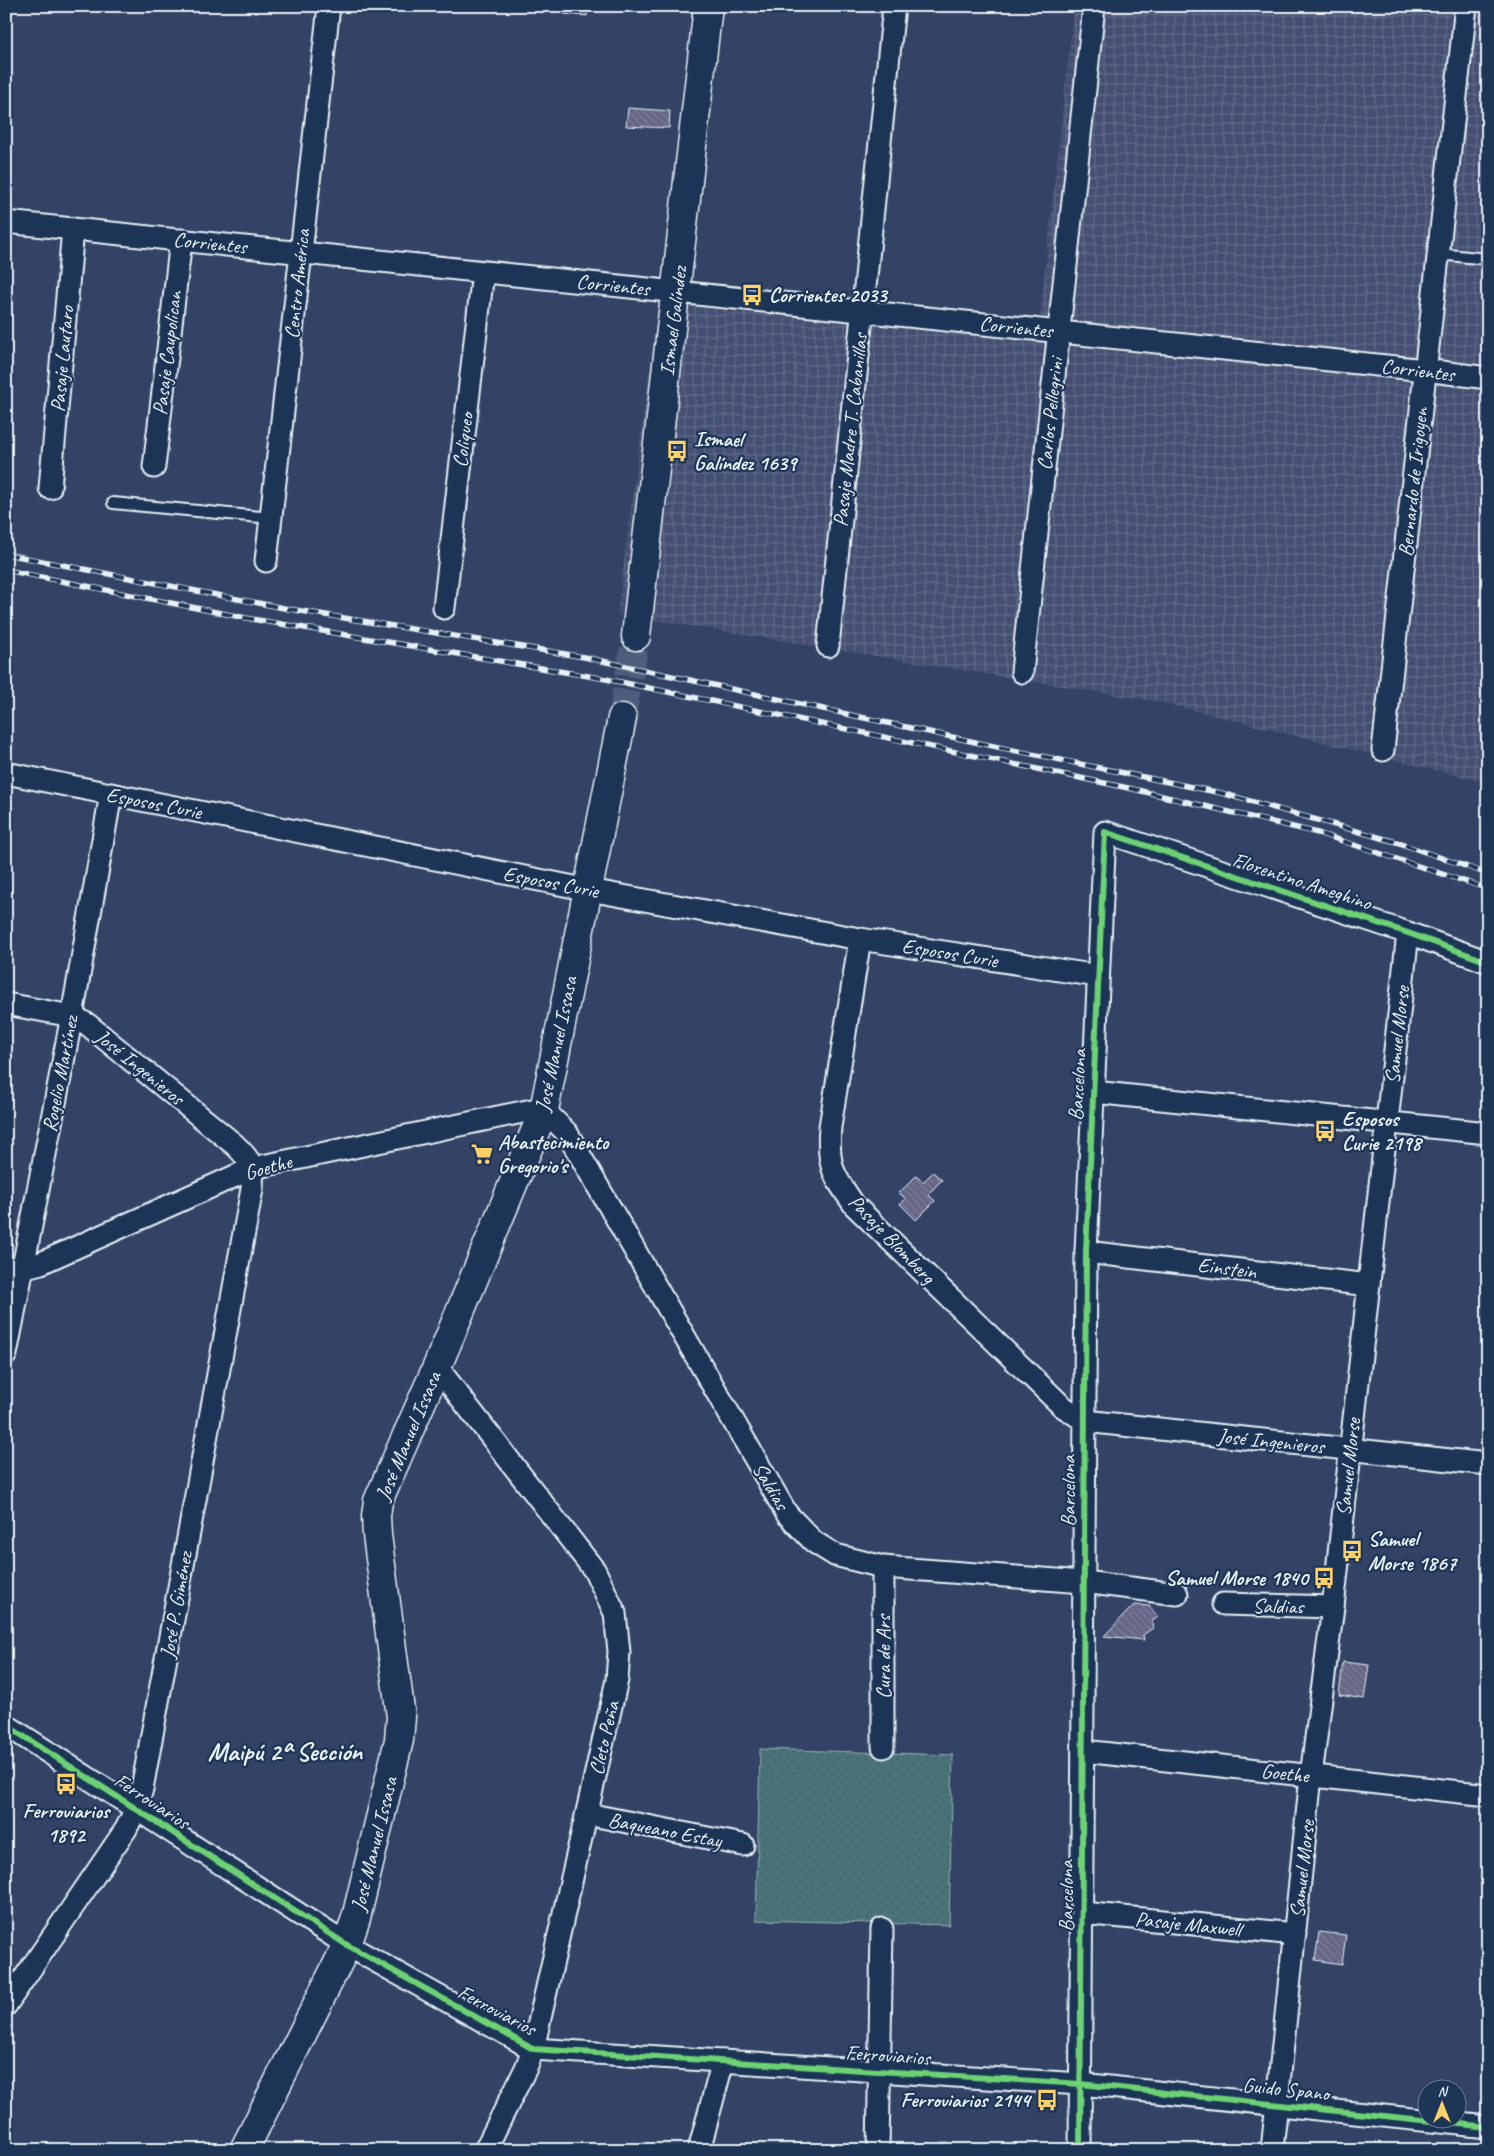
<svg xmlns="http://www.w3.org/2000/svg" width="1494" height="2156" font-family="Caveat,sans-serif">
  <style>
    .industrial { fill: url(#industrial-grid) }
    .park { fill: url(#park-dots); stroke: #99b2b8 }
    .building { fill: url(#building-back-hatch); stroke: #e8f1f8 }
    .lines { fill: none; stroke-linecap: round; stroke-linejoin: round }
    .secondary-tunnel { stroke: #4e5d7b; stroke-width: 28; stroke-dasharray: 28 14; stroke-linecap: butt }
    .lane-casing { stroke: #e8f1f8; stroke-width: 14 }
    .street-casing { stroke: #e8f1f8; stroke-width: 25 }
    .secondary-casing { stroke: #e8f1f8; stroke-width: 31 }
    .lane { stroke: #1d3557; stroke-width: 10 }
    .street { stroke: #1d3557; stroke-width: 21 }
    .secondary { stroke: #1d3557; stroke-width: 28 }
    .rail-casing { stroke: #e8f1f8; stroke-width: 5.5 }
    .rail { stroke: #1d3557; stroke-width: 4; stroke-dasharray: 11; stroke-linecap: butt }
    .cycleway-casing { stroke: #1d3557; stroke-width: 9 }
    .cycleway { stroke: #6cd273; stroke-width: 6 }
    .labels { text-anchor: middle; stroke-width: 4.5; stroke-linejoin: round; paint-order: stroke }
    .street-label { font-size: 21px; fill: #e8f1f8; stroke: #1d3557 }
    .poi-label { font-size: 21px; font-weight: bold; fill: #e8f1f8; stroke: #1d3557; text-anchor: start }
    .district-label { font-size: 26px; font-weight: bold; fill: #e8f1f8; stroke: #1d3557 }
  </style>
  <defs>
    <pattern id="industrial-grid" width="8" height="8" patternUnits="userSpaceOnUse" patternTransform="scale(1.25)"><rect width="8" height="8" fill="#455072"/><path d="M0 4h8M4 0v8" fill="none" stroke="#606a87"/></pattern>
    <pattern id="park-dots" width="8" height="8" patternUnits="userSpaceOnUse" patternTransform="scale(1.25)"><rect width="8" height="8" fill="#4a7378"/><path d="M2 2h.1M6 6h.1" fill="none" stroke="#485b5f" stroke-width="1.8" stroke-linecap="round"/></pattern>
    <pattern id="building-back-hatch" width="6" height="6" patternUnits="userSpaceOnUse" patternTransform="scale(1.25)"><rect width="6" height="6" fill="#666587"/><path d="M-1 5l2 2M0 0l6 6M5-1l2 2" fill="none" stroke="#7c7c99"/></pattern>
  </defs>
  <rect width="100%" height="100%" fill="#334365"/>
  <filter id="ink" filterUnits="userSpaceOnUse"><feTurbulence type="fractalNoise" baseFrequency=".02" numOctaves="2"/><feDisplacementMap in="SourceGraphic" scale="10" xChannelSelector="R" yChannelSelector="G"/><feConvolveMatrix kernelMatrix="1 2 1 2 8 2 1 2 1" color-interpolation-filters="sRGB"/></filter>
  <g filter="url(#ink)">
    <polygon class="industrial" points="1074,6 1488,6 1488,783 1160,702 617,614 662,277 1040,317"/>
    <polygon class="park" points="760,1749 953,1755 949,1925 756,1920"/>
    <g class="building">
      <polygon points="565,6 588,6 587,16 564,14"/>
      <polygon points="628,108 670,111 669,128 626,126"/>
      <polygon points="933,1172 942,1180 928,1194 935,1201 916,1220 900,1204 906,1199 899,1193 916,1176 923,1182"/>
      <polygon points="1134,1605 1149,1606 1158,1617 1152,1621 1153,1628 1143,1635 1144,1640 1104,1636"/>
      <polygon points="1343,1662 1369,1665 1364,1699 1339,1695"/>
      <polygon points="1319,1932 1346,1935 1342,1964 1315,1960"/>
    </g>
    <g class="lines">
      <polyline class="secondary-tunnel" points="622,718 636,636"/>
      <g class="lane-casing">
        <g id="lane">
          <polyline points="1438,254 1488,259"/>
          <polyline points="113,503 271,518"/>
        </g>
      </g>
      <g class="street-casing">
        <g id="street">
          <polyline points="6,222 1425,370 1488,378"/>
          <polyline points="154,467 181,240"/>
          <polyline points="50,488 73,229"/>
          <polyline points="266,561 329,6"/>
          <polyline points="444,608 483,272"/>
          <polyline points="828,646 894,6"/>
          <polyline points="1022,672 1094,6"/>
          <polyline points="1383,750 1466,6"/>
          <polyline points="6,773 589,890 860,939 1098,976"/>
          <path d="M860 939 830 1127C827 1166 833 1175 855 1206L1062 1406 1085 1421 1488 1464"/>
          <path d="M6 1004 72 1016 87 1024 235 1145C253 1163 253 1164 252 1189L142 1789 135 1811 126 1829 6 2005"/>
          <polyline points="1093,1092 1488,1133"/>
          <polyline points="1086,1252 1369,1285"/>
          <polyline points="6,1268 22,1268 41,1263 253,1168 532,1110 544,1110 567,1133 787,1514 814,1542 835,1555 883,1567 1084,1582 1177,1594"/>
          <polyline points="6,1354 72,1016 111,794"/>
          <polyline points="437,1367 595,1571 615,1613 619,1652 617,1680 533,2049 526,2068 485,2150"/>
          <polyline points="883,1567 883,1747"/>
          <polyline points="1223,1604 1333,1607"/>
          <polyline points="6,1725 347,1945 533,2049 1081,2084 1488,2127"/>
          <polyline points="1083,1751 1488,1795"/>
          <polyline points="587,1814 743,1845"/>
          <polyline points="1082,1913 1295,1934"/>
          <polyline points="699,2150 723,2061"/>
          <polyline points="878,2150 882,1929"/>
          <polyline points="1080,2150 1086,1252 1105,832 1408,933 1488,962"/>
          <polyline points="1272,2150 1311,1776 1333,1607 1408,933"/>
        </g>
      </g>
      <g class="secondary-casing">
        <g id="secondary">
          <polyline points="636,636 708,6"/>
          <polyline points="244,2150 347,1945 356,1918 399,1740 401,1717 377,1535 376,1516 378,1501 437,1367 544,1110 622,718"/>
        </g>
      </g>
      <use href="#lane" class="lane"/>
      <use href="#street" class="street"/>
      <use href="#secondary" class="secondary"/>
      <g class="rail-casing">
        <g id="rail">
          <polyline points="6,554 289,609 584,657 998,747 1221,793 1396,842 1488,874"/>
          <polyline points="6,570 246,618 606,679 1133,789 1318,833 1488,889"/>
        </g>
      </g>
      <use href="#rail" class="rail"/>
      <g class="cycleway-casing">
        <g id="cycleway">
          <polyline points="6,1725 347,1945 533,2049 1081,2084 1488,2127"/>
          <polyline points="1080,2150 1086,1252 1105,832 1408,933 1488,962"/>
        </g>
      </g>
      <use href="#cycleway" class="cycleway"/>
    </g>
  </g>
  <defs>
    <g id="bus-bare" transform="scale(1.725)"><path d="M-5-6H5V4H4V6H2V4H-2V6H-4V4H-5ZM-3.5-4V0h7V-4ZM-3.5 1.2v1.5H-2V1.2ZM2 1.2v1.5H3.5V1.2Z" fill="#ffd166" stroke="#1d3557" stroke-width="2.5" paint-order="stroke"/></g>
    <g id="supermarket-bare" transform="scale(1.725)"><path d="M-6-5.5h2.5l.6 2H6L4.5 2H-2.5L-4.4-4H-6ZM-1.5 3.2a1.3 1.3 0 1 0 .1 0ZM3 3.2a1.3 1.3 0 1 0 .1 0Z" fill="#ffd166" stroke="#1d3557" stroke-width="2.5" paint-order="stroke"/></g>
  </defs>
  <g fill-rule="evenodd">
    <use href="#bus-bare" x="752" y="295"/>
    <use href="#bus-bare" x="677" y="451"/>
    <use href="#bus-bare" x="1325" y="1131"/>
    <use href="#supermarket-bare" x="482" y="1154"/>
    <use href="#bus-bare" x="1352" y="1551"/>
    <use href="#bus-bare" x="1324" y="1578"/>
    <use href="#bus-bare" x="66" y="1784"/>
    <use href="#bus-bare" x="1047" y="2100"/>
  </g>
  <g class="labels">
    <g class="street-label">
      <text transform="translate(210 243) rotate(6)" y="7">Corrientes</text>
      <text transform="translate(297 284) rotate(-84)" y="7">Centro América</text>
      <text transform="translate(613 285) rotate(6)" y="7">Corrientes</text>
      <text transform="translate(673 321) rotate(-83)" y="7">Ismael Galíndez</text>
      <text transform="translate(1016 327) rotate(6)" y="7">Corrientes</text>
      <text transform="translate(167 353) rotate(-83)" y="7">Pasaje Caupolican</text>
      <text transform="translate(62 359) rotate(-85)" y="7">Pasaje Lautaro</text>
      <text transform="translate(1418 370) rotate(7)" y="7">Corrientes</text>
      <text transform="translate(1050 414) rotate(-84)" y="7">Carlos Pellegrini</text>
      <text transform="translate(850 430) rotate(-84)" y="7">Pasaje Madre T. Cabanillas</text>
      <text transform="translate(463 440) rotate(-83)" y="7">Coliqueo</text>
      <text transform="translate(1413 482) rotate(-84)" y="7">Bernardo de Irigoyen</text>
      <text transform="translate(154 803) rotate(11)" y="7">Esposos Curie</text>
      <text transform="translate(1302 881) rotate(18)" y="7">Florentino Ameghino</text>
      <text transform="translate(551 882) rotate(11)" y="7">Esposos Curie</text>
      <text transform="translate(950 953) rotate(9)" y="7">Esposos Curie</text>
      <text transform="translate(1397 1035) rotate(-84)" y="7">Samuel Morse</text>
      <text transform="translate(556 1044) rotate(-78)" y="7">José Manuel Issasa</text>
      <text transform="translate(140 1067) rotate(39)" y="7">José Ingenieros</text>
      <text transform="translate(60 1074) rotate(-79)" y="7">Rogelio Martínez</text>
      <text transform="translate(1077 1085) rotate(-87)" y="7">Barcelona</text>
      <text transform="translate(268 1167) rotate(-15)" y="7">Goethe</text>
      <text transform="translate(892 1239) rotate(46)" y="7">Pasaje Blomberg</text>
      <text transform="translate(1227 1268) rotate(7)" y="7">Einstein</text>
      <text transform="translate(408 1436) rotate(-67)" y="7">José Manuel Issasa</text>
      <text transform="translate(1271 1441) rotate(6)" y="7">José Ingenieros</text>
      <text transform="translate(1348 1467) rotate(-84)" y="7">Samuel Morse</text>
      <text transform="translate(771 1486) rotate(59)" y="7">Saldias</text>
      <text transform="translate(1068 1491) rotate(-90)" y="7">Barcelona</text>
      <text transform="translate(176 1605) rotate(-80)" y="7">José P. Giménez</text>
      <text transform="translate(1278 1606) rotate(1)" y="7">Saldias</text>
      <text transform="translate(883 1657) rotate(-90)" y="7">Cura de Ars</text>
      <text transform="translate(604 1738) rotate(-77)" y="7">Cleto Peña</text>
      <text transform="translate(1285 1773) rotate(6)" y="7">Goethe</text>
      <text transform="translate(152 1801) rotate(33)" y="7">Ferroviarios</text>
      <text transform="translate(665 1830) rotate(11)" y="7">Baqueano Estay</text>
      <text transform="translate(374 1844) rotate(-76)" y="7">José Manuel Issasa</text>
      <text transform="translate(1302 1869) rotate(-84)" y="7">Samuel Morse</text>
      <text transform="translate(1066 1896) rotate(-90)" y="7">Barcelona</text>
      <text transform="translate(1188 1924) rotate(6)" y="7">Pasaje Maxwell</text>
      <text transform="translate(497 2010) rotate(28)" y="7">Ferroviarios</text>
      <text transform="translate(888 2055) rotate(4)" y="7">Ferroviarios</text>
      <text transform="translate(1286 2089) rotate(6)" y="7">Guido Spano</text>
    </g>
    <g class="poi-label">
      <text x="769" y="302">Corrientes 2033</text>
      <text x="694" y="446">Ismael<tspan x="694" dy="24">Galíndez 1639</tspan></text>
      <text x="1342" y="1126">Esposos<tspan x="1342" dy="24">Curie 2198</tspan></text>
      <text x="498" y="1149">Abastecimiento<tspan x="498" dy="24">Gregorio's</tspan></text>
      <text x="1368" y="1546">Samuel<tspan x="1368" dy="24">Morse 1867</tspan></text>
      <text x="1308" y="1585" text-anchor="end">Samuel Morse 1840</text>
      <text x="66" y="1818" text-anchor="middle">Ferroviarios<tspan x="66" dy="24">1892</tspan></text>
      <text x="1030" y="2107" text-anchor="end">Ferroviarios 2144</text>
    </g>
    <g class="district-label">
      <text x="285" y="1760">Maipú 2ª Sección</text>
    </g>
  </g>
  <rect width="1494" height="2156" fill="none" stroke="#1d3557" stroke-width="25"/>
  <rect x="12" y="12" width="1469" height="2131" fill="none" stroke="#e8f1f8" stroke-width="2" filter="url(#ink)"/>
  <g transform="translate(1442 2104)"><circle r="24" fill="#1d3557" stroke="#6e8097"/>
  <path d="M0-4L9 19L0 12L-9 19Z" fill="#ffd166"/>
  <text y="-8" font-size="14" font-weight="bold" text-anchor="middle" fill="#e8f1f8">N</text>
  </g>
</svg>
